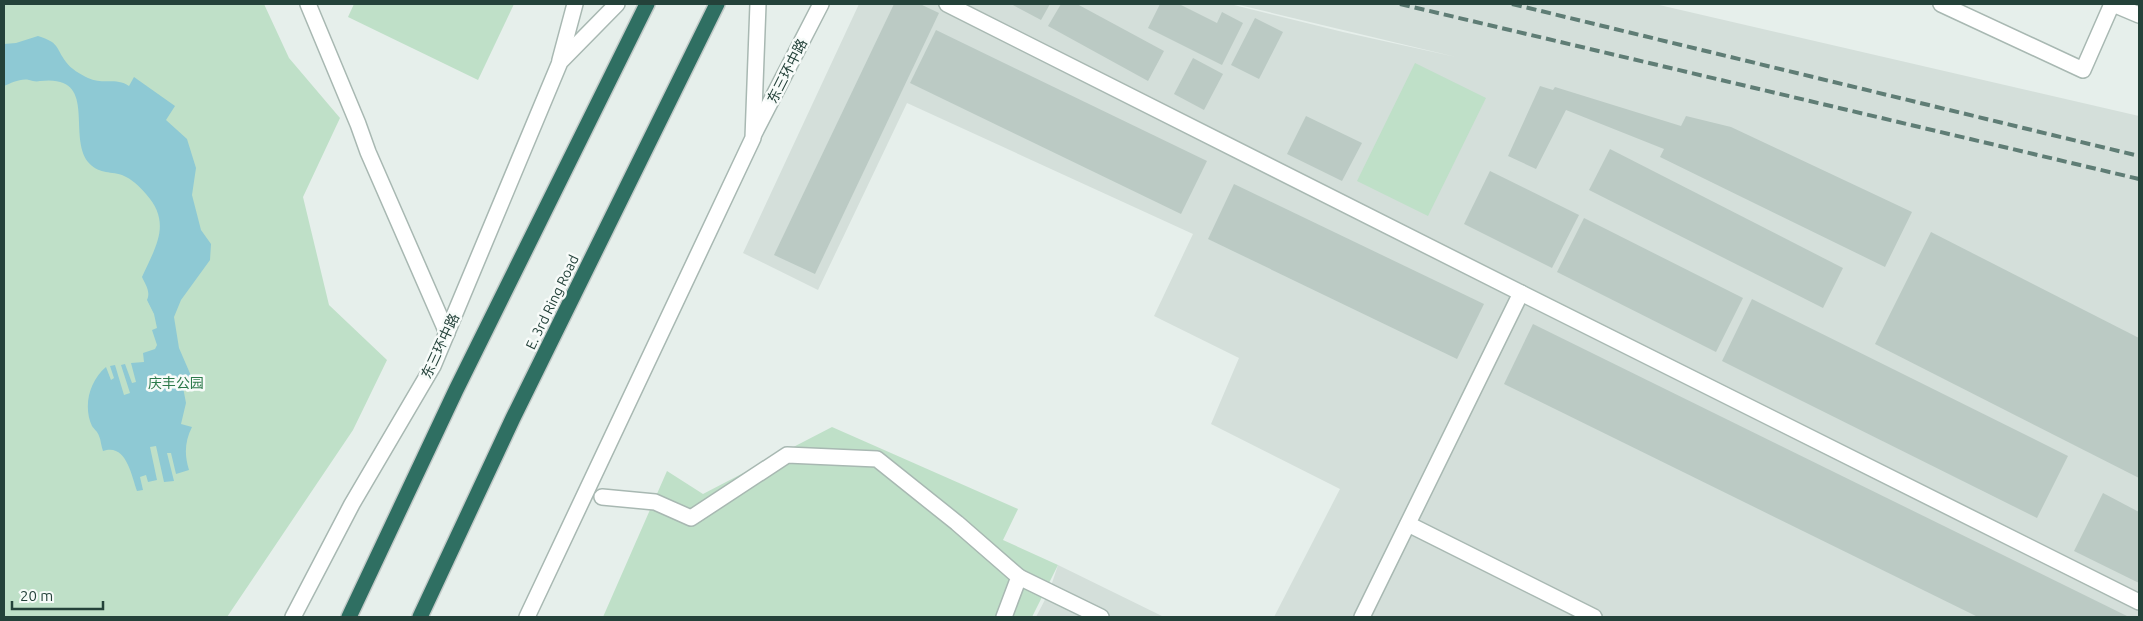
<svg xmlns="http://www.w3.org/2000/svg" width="2143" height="621" font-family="Ubuntu,'Noto Sans SC',sans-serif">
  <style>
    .built { fill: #d4dfda }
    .green { fill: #bfe0c8 }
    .water { fill: #8ec9d4 }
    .building { fill: #bbcac4 }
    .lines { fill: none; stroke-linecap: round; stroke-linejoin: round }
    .minor-casing { stroke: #a8b8b2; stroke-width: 18 }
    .highway-casing { stroke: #c2cac8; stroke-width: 18 }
    .minor { stroke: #fff; stroke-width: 15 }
    .highway { stroke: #2f6f62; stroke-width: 15 }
    .rail { stroke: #5f7d75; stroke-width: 4; stroke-dasharray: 10 5; stroke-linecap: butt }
    .labels { text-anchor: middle; stroke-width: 5; stroke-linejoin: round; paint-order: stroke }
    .street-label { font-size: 14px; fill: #24423a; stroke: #f7fbf9 }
    .park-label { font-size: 14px; fill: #2d7a4b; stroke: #f7fbf9 }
  </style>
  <rect width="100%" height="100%" fill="#e6efeb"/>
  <g class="built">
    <polygon points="859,4 1230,4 1343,32 1456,57 1235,4 1655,4 2139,116 2139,617 1274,617 1340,489 1211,424 1239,358 1154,316 1193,234 907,103 818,290 743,253"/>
    <polygon points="1058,565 1164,617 1036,617 1049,592"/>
  </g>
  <g class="green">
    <polygon points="4,4 264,4 289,58 340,118 303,197 329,305 387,360 353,430 227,617 4,617"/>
    <polygon points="354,4 514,4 478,80 348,17"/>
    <polygon points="1415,63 1486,98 1428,216 1357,181"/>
    <polygon points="832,427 1018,509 1003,540 1058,565 1032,617 603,617 667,471 703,494"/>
  </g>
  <path class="water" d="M38 36C60 43 55 47 66 62 71 69 80 74 88 78 102 85 116 77 129 86L134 77 175 106 166 120 187 139 196 168 192 195 201 230 211 244 210 260 181 300 174 317 179 348 192 378 182 382 186 403 181 424 192 427C185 441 184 454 189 470L176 474 171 453H167L174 481 164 482 156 446 150 447 157 480 148 482 146 475 140 477 143 490 137 491C131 474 126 443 103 451 101 446 101 440 99 436 98 432 94 429 92 426 83 407 89 381 106 367L111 380 114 378 110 366 115 365 124 395 130 393 121 365 125 364 132 383 136 382 131 363 144 362 143 353 155 349 157 345 152 330 157 328 154 314 147 300C151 291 145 284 142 277 156 246 172 223 146 194 139 186 132 179 122 175 109 171 98 174 88 162 67 134 99 74 40 81 36 82 33 81 29 80 21 78 11 83 4 86V44L16 43Z"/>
  <g class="building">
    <polygon points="894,4 920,4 939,13 815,274 774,255"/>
    <polygon points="1011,4 1050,4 1041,20"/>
    <polygon points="1061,4 1077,4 1164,51 1148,81 1048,26"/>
    <polygon points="1160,4 1179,4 1217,23 1222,12 1243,23 1222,65 1148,28"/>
    <polygon points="1255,18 1283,32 1259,79 1231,65"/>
    <polygon points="936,30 1207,161 1181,214 910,83"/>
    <polygon points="1193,58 1223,74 1204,110 1174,94"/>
    <polygon points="1540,86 1553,90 1555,87 1681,126 1686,116 1731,127 1912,212 1885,267 1660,157 1664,149 1566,110 1536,169 1508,156"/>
    <polygon points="1306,116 1362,143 1342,181 1287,154"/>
    <polygon points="1610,149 1843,268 1823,308 1589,190"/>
    <polygon points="1490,171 1579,215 1552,268 1464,224"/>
    <polygon points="1234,184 1484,304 1457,359 1208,239"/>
    <polygon points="1584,218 1743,298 1716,352 1557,272"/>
    <polygon points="1931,232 2139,338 2139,478 1875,344"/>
    <polygon points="1752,299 2068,456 2037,518 1722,361"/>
    <polygon points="1533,324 2129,617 1978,617 1504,384"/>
    <polygon points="2103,493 2139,512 2139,583 2074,551"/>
  </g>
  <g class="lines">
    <g class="minor-casing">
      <g id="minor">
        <polyline points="308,4 358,124 368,152 447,333"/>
        <polyline points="947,4 1521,293 1362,617"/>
        <polyline points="1941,4 2083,70 2112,4"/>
        <polyline points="2113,4 2139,15"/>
        <polyline points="560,60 575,4"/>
        <polyline points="754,134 821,4"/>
        <polyline points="1521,293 2139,602"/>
        <polyline points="602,497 655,502 691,518 787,455 877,459 957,523 1019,577 1004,617"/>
        <polyline points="1408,524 1594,617"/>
        <polyline points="1019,577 1101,617"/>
        <polyline points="293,617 352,504 433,366 560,62 617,4"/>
        <polyline points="527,617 753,138 758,4"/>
      </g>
    </g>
    <g class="highway-casing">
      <g id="highway">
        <polyline points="349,617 456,390 647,4"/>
        <polyline points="420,617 513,418 717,4"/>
      </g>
    </g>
    <use href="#minor" class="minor"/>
    <use href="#highway" class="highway"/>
    <g class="rail">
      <polyline points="1400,4 2139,179"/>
      <polyline points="1512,4 2139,156"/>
    </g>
  </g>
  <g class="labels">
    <g class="street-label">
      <text transform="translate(787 71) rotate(-63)" y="5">东三环中路</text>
      <text transform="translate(552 302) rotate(-64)" y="5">E. 3rd Ring Road</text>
      <text transform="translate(440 346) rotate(-65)" y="5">东三环中路</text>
    </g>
    <g class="park-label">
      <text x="176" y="388">庆丰公园</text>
    </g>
  </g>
  <rect width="2143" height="621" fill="none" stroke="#24423a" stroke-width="10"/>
  <path d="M12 601v8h91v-8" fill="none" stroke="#24423a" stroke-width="2.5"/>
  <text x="20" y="601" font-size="15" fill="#24423a" stroke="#f7fbf9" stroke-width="4" paint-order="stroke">20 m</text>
</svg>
